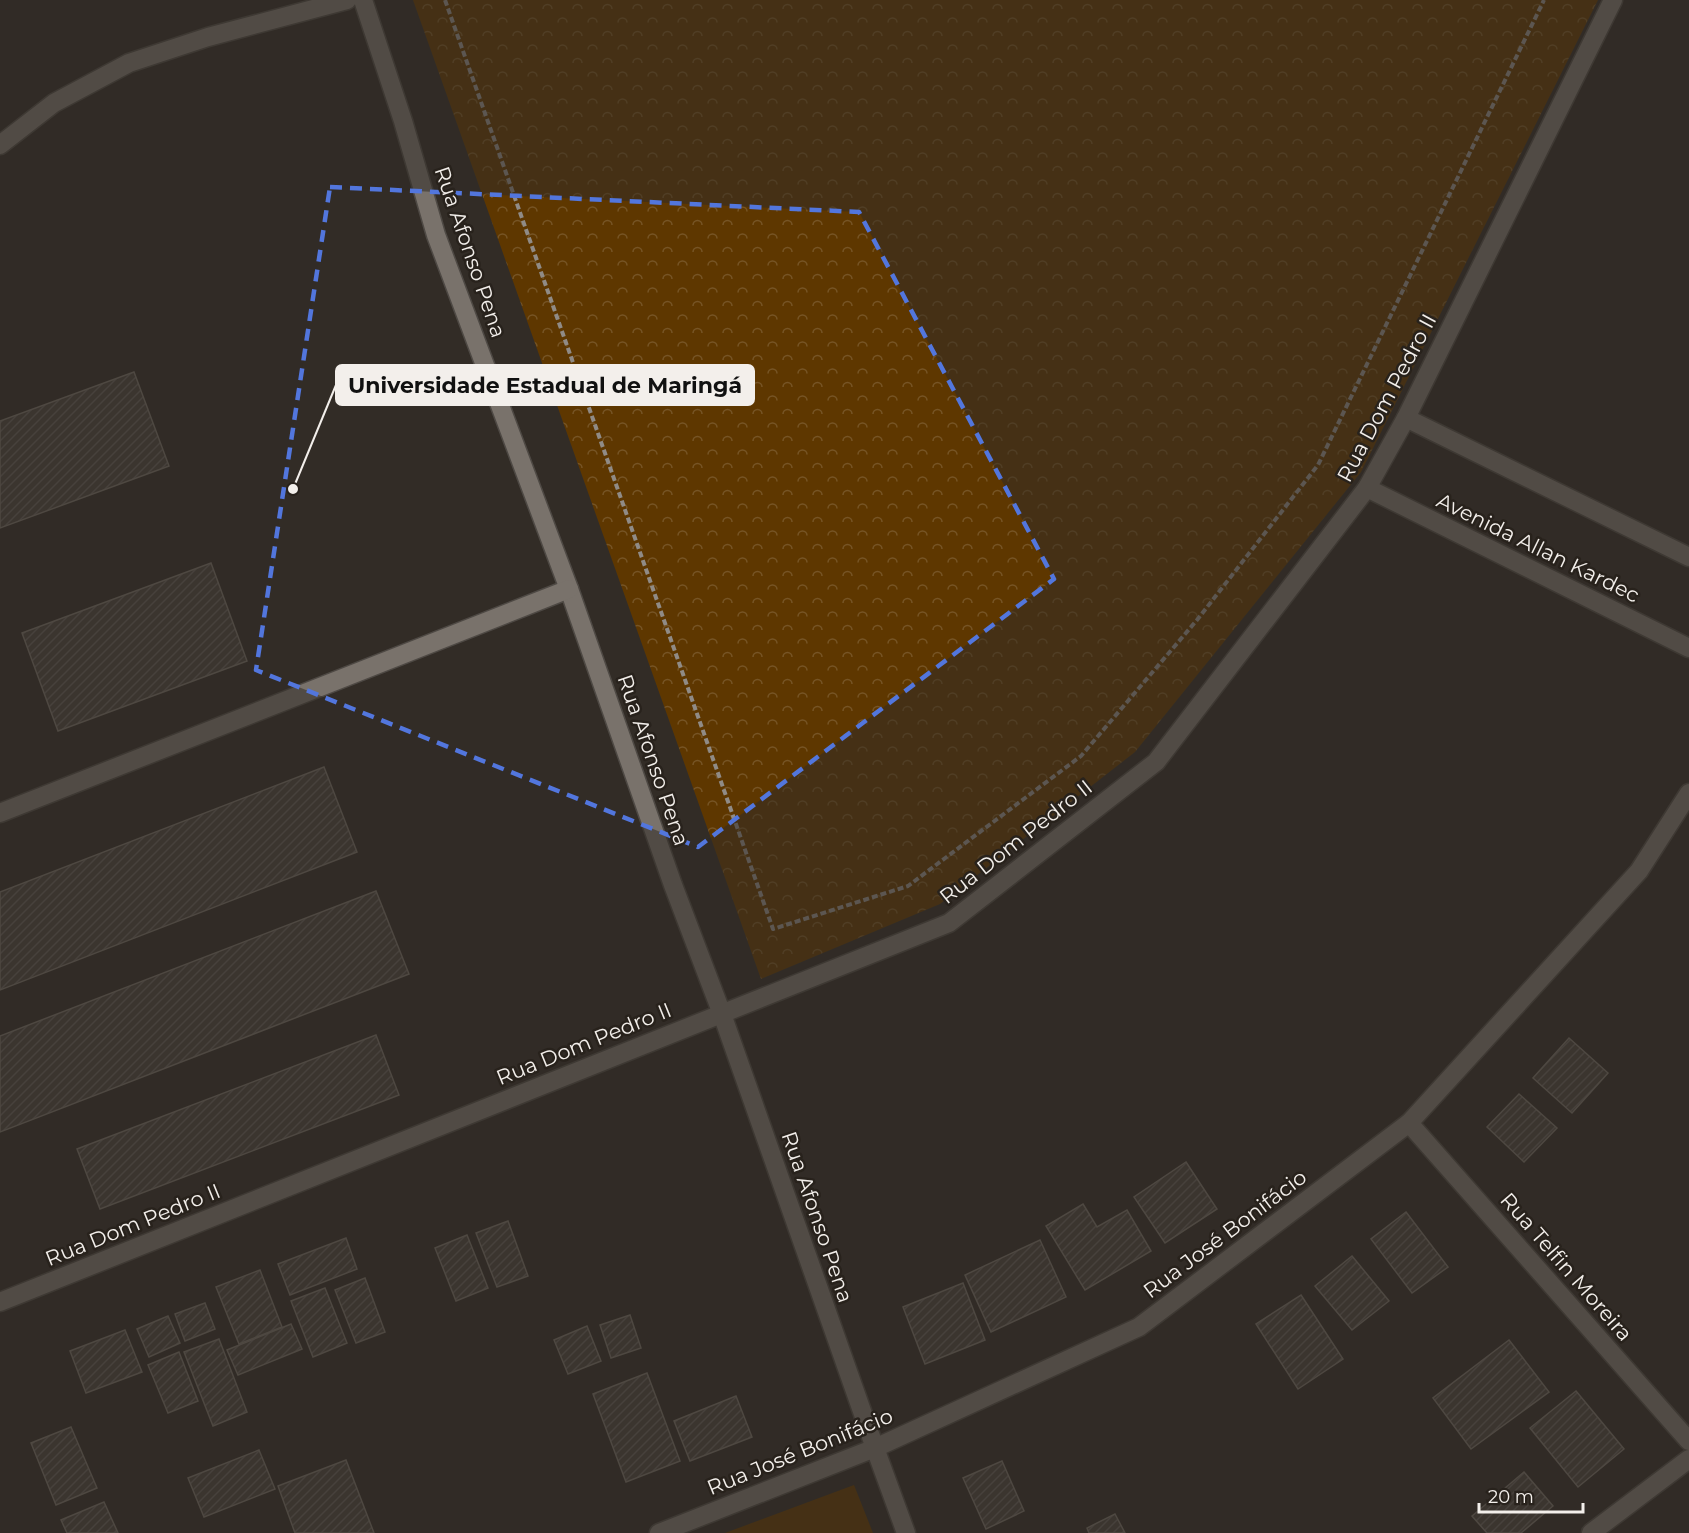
<svg xmlns="http://www.w3.org/2000/svg" width="1689" height="1533" font-family="Montserrat,sans-serif">
  <style>
    .green { fill: #5e3700 }
    .forest { fill: url(#forest-crowns) }
    .building { fill: url(#building-hatch); stroke: #716a63; stroke-width: 1.5 }
    .lines { fill: none; stroke-linecap: round; stroke-linejoin: round }
    .service-casing { stroke: #4e4944; stroke-width: 21 }
    .minor-casing { stroke: #4e4944; stroke-width: 21 }
    .secondary-casing { stroke: #4e4944; stroke-width: 21 }
    .path { stroke: #908b86; stroke-width: 4; stroke-dasharray: 6 3; stroke-linecap: butt }
    .service { stroke: #79726b; stroke-width: 18 }
    .minor { stroke: #79726b; stroke-width: 18 }
    .secondary { stroke: #79726b; stroke-width: 18 }
    .marked { fill: none; stroke: #5276dd; stroke-width: 4.5; stroke-dasharray: 12 8; stroke-linejoin: round }
    .labels { text-anchor: middle; stroke-width: 5; stroke-linejoin: round; paint-order: stroke }
    .street-label { font-size: 21px; fill: #f3efeb; stroke: #28221c }
    .leader { fill: none; stroke: #f3efeb; stroke-width: 2 }
    .callout-dot { fill: #f3efeb; stroke: #28221c; stroke-width: 2 }
    .callout { fill: #f3efeb; stroke: #f3efeb; stroke-width: 2 }
    .callout-label { font-size: 22px; text-anchor: middle; font-weight: bold; fill: #111 }
  </style>
  <defs>
    <pattern id="forest-crowns" width="20" height="18" patternUnits="userSpaceOnUse" patternTransform="scale(1.5)"><rect width="20" height="18" fill="#5e3700"/><path d="M2 6a3 3 0 1 1 6 0M12 15a3 3 0 1 1 6 0" fill="none" stroke="#765425"/></pattern>
    <pattern id="building-hatch" width="6" height="6" patternUnits="userSpaceOnUse" patternTransform="scale(1.5)"><rect width="6" height="6" fill="#47403a"/><path d="M-1 1l2-2M0 6l6-6M5 7l2-2" fill="none" stroke="#625c57"/></pattern>
  </defs>
  <rect width="100%" height="100%" fill="#322c26"/>
  <polygon class="green" points="854,1485 873,1533 725,1533"/>
  <polygon class="forest" points="413,0 1598,0 1361,472 1135,752 940,904 761,979"/>
  <g class="building">
    <polygon points="134,372 169,466 0,528 0,421"/>
    <polygon points="211,563 247,661 58,731 22,633"/>
    <polygon points="324,767 357,852 0,990 0,892"/>
    <polygon points="376,891 409,974 0,1132 0,1036"/>
    <polygon points="376,1035 399,1095 100,1209 77,1149"/>
    <polygon points="1569,1038 1608,1073 1572,1113 1533,1078"/>
    <polygon points="1519,1094 1557,1128 1524,1162 1487,1127"/>
    <polygon points="1186,1162 1217,1209 1165,1243 1134,1197"/>
    <polygon points="1083,1204 1097,1227 1127,1210 1151,1251 1085,1290 1046,1226"/>
    <polygon points="1406,1212 1448,1267 1412,1293 1371,1239"/>
    <polygon points="508,1221 528,1276 497,1287 476,1233"/>
    <polygon points="467,1235 488,1288 456,1301 435,1248"/>
    <polygon points="346,1238 357,1269 290,1295 278,1264"/>
    <polygon points="1040,1240 1066,1297 991,1332 965,1275"/>
    <polygon points="1352,1256 1389,1301 1352,1330 1315,1286"/>
    <polygon points="260,1270 282,1327 239,1344 216,1287"/>
    <polygon points="365,1278 385,1332 356,1343 335,1290"/>
    <polygon points="963,1283 985,1340 925,1364 903,1307"/>
    <polygon points="325,1288 347,1343 313,1357 291,1301"/>
    <polygon points="1301,1295 1343,1359 1298,1389 1256,1324"/>
    <polygon points="205,1303 215,1329 185,1341 175,1314"/>
    <polygon points="630,1315 641,1348 611,1358 600,1325"/>
    <polygon points="168,1316 180,1343 149,1357 137,1329"/>
    <polygon points="291,1324 302,1349 238,1375 227,1350"/>
    <polygon points="587,1326 601,1361 568,1374 554,1340"/>
    <polygon points="125,1330 142,1372 86,1393 70,1351"/>
    <polygon points="219,1339 247,1412 213,1426 184,1352"/>
    <polygon points="1509,1340 1549,1392 1471,1449 1433,1398"/>
    <polygon points="179,1352 198,1401 168,1413 148,1365"/>
    <polygon points="647,1373 680,1461 626,1482 593,1394"/>
    <polygon points="1576,1391 1624,1449 1578,1487 1530,1428"/>
    <polygon points="736,1396 752,1437 690,1461 674,1421"/>
    <polygon points="71,1427 97,1488 56,1505 31,1443"/>
    <polygon points="259,1450 275,1489 204,1517 188,1478"/>
    <polygon points="346,1460 374,1533 295,1533 278,1486"/>
    <polygon points="1002,1461 1024,1511 986,1529 963,1478"/>
    <polygon points="1524,1472 1553,1506 1521,1533 1487,1533 1472,1516"/>
    <polygon points="104,1502 118,1533 67,1533 61,1520"/>
    <polygon points="1115,1514 1125,1533 1089,1533 1087,1528"/>
  </g>
  <g class="lines">
    <g class="service-casing">
      <g id="service">
        <polyline points="363,0 403,121 436,235 569,589 673,885 722,1014"/>
        <polyline points="0,145 54,103 129,63 208,37 347,0"/>
        <polyline points="0,813 569,589"/>
      </g>
    </g>
    <g class="minor-casing">
      <g id="minor">
        <polyline points="1406,418 1689,557"/>
        <polyline points="1367,488 1689,648"/>
        <polyline points="722,1014 875,1448 906,1533"/>
        <polyline points="1409,1123 1689,1441"/>
        <polyline points="0,1302 949,923 1156,762 1367,488 1406,418 1613,0"/>
        <polyline points="659,1533 875,1448 1139,1327 1409,1123 1639,871 1689,793"/>
      </g>
    </g>
    <g class="secondary-casing">
      <polyline id="secondary" points="1591,1533 1689,1459"/>
    </g>
    <polyline class="path" points="445,0 773,929 908,886 1081,756 1197,620 1318,465 1544,0"/>
    <use href="#service" class="service"/>
    <use href="#minor" class="minor"/>
    <use href="#secondary" class="secondary"/>
  </g>
  <path d="M0 0H1689V1533H0ZM330 187 859 212 1054 579 698 847 256 670Z" fill="#322c26" fill-opacity=".55" fill-rule="evenodd"/>
  <path class="marked" d="M330 187 859 212 1054 579 698 847 256 670Z"/>
  <g class="labels">
    <g class="street-label">
      <text transform="translate(470 252) rotate(71)" y="7">Rua Afonso Pena</text>
      <text transform="translate(1387 398) rotate(-62)" y="7">Rua Dom Pedro II</text>
      <text transform="translate(1538 548) rotate(26)" y="7">Avenida Allan Kardec</text>
      <text transform="translate(653 760) rotate(71)" y="7">Rua Afonso Pena</text>
      <text transform="translate(1016 842) rotate(-38)" y="7">Rua Dom Pedro II</text>
      <text transform="translate(584 1044) rotate(-22)" y="7">Rua Dom Pedro II</text>
      <text transform="translate(817 1217) rotate(71)" y="7">Rua Afonso Pena</text>
      <text transform="translate(133 1225) rotate(-22)" y="7">Rua Dom Pedro II</text>
      <text transform="translate(1225 1234) rotate(-37)" y="7">Rua José Bonifácio</text>
      <text transform="translate(1566 1267) rotate(49)" y="7">Rua Telfin Moreira</text>
      <text transform="translate(800 1452) rotate(-22)" y="7">Rua José Bonifácio</text>
    </g>
  </g>
  <path class="leader" d="M293 489L336 385"/>
  <circle class="callout-dot" cx="293" cy="489" r="6"/>
  <rect class="callout" x="336" y="365" width="418" height="40" rx="6"/>
  <g class="callout-label">
    <text x="545" y="393">Universidade Estadual de Maringá</text>
  </g>
  <path d="M1479 1503v9h104v-9" fill="none" stroke="#f3efeb" stroke-width="3"/>
  <text x="1488" y="1503" font-size="18" fill="#f3efeb" stroke="#28221c" stroke-width="4.5" paint-order="stroke">20 m</text>
</svg>
